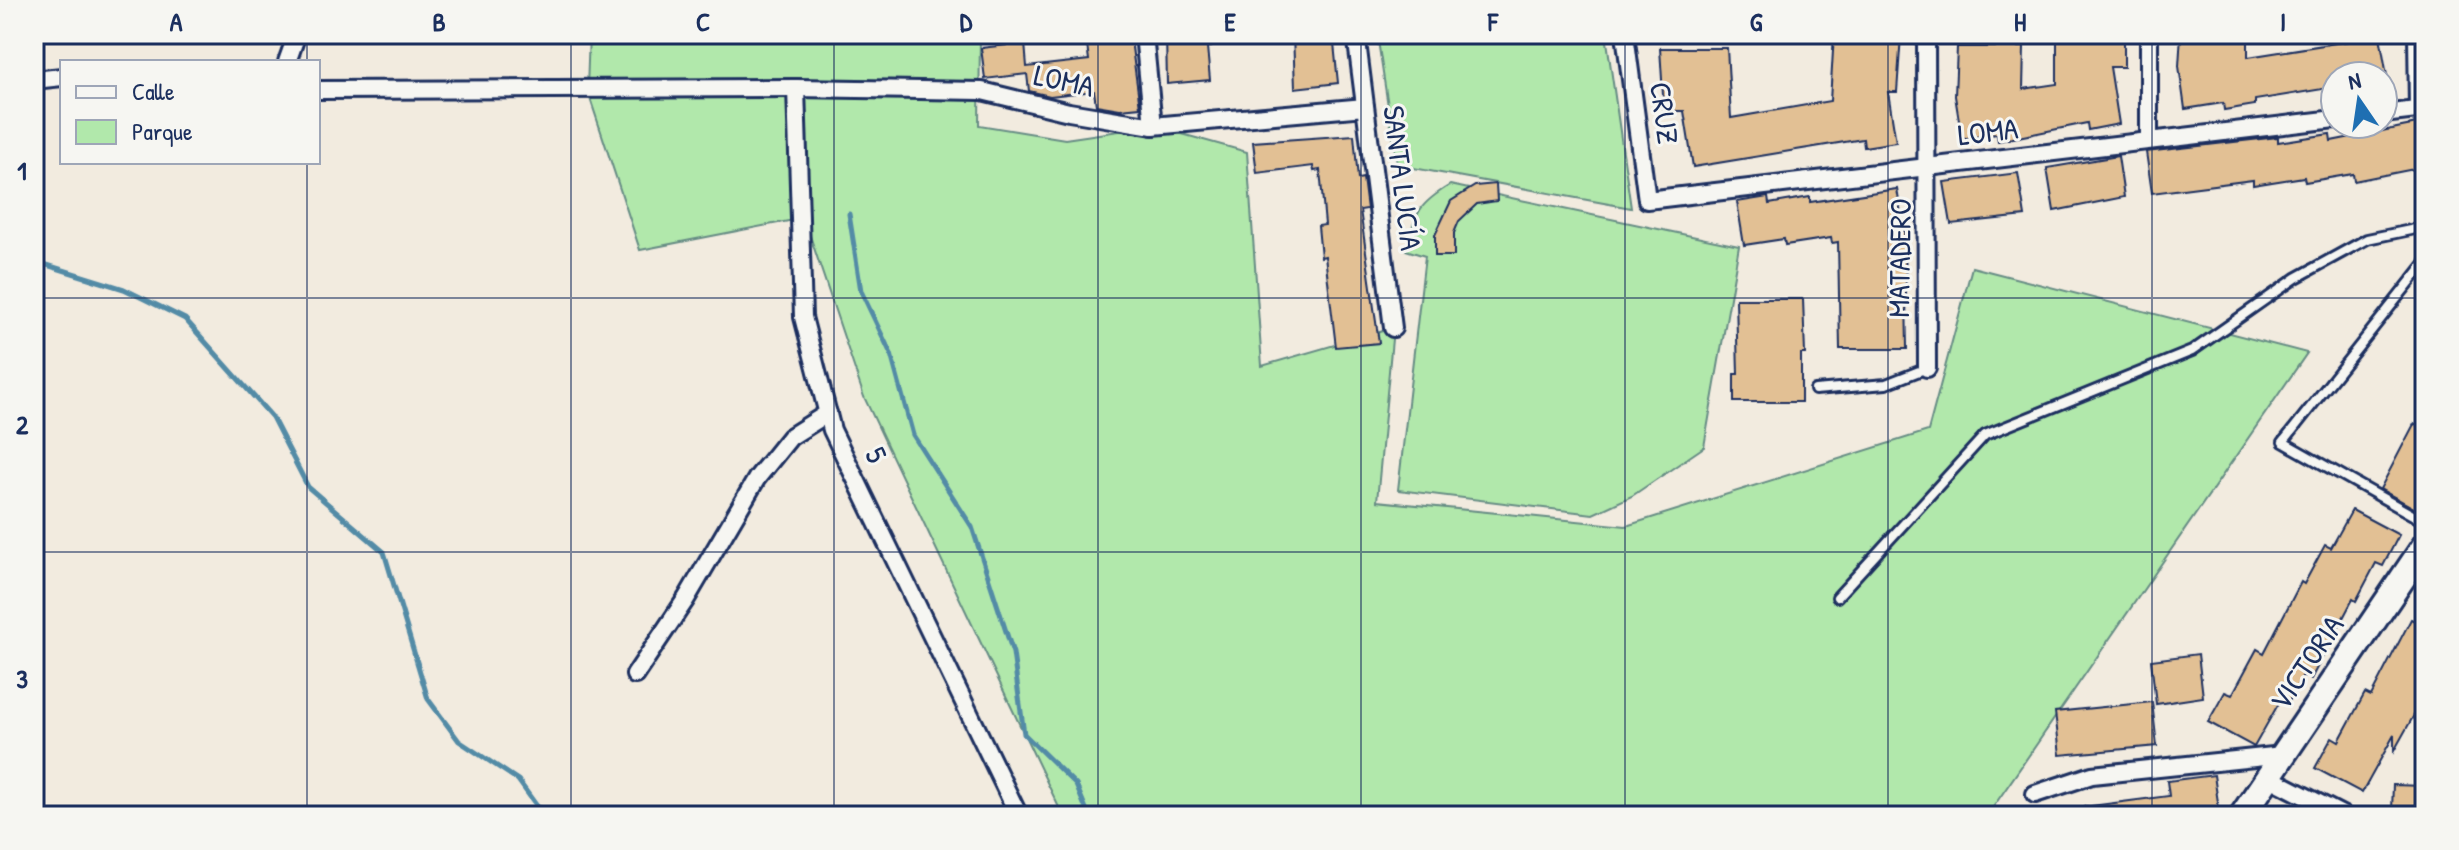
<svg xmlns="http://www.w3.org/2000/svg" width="2459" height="850" font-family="'Patrick Hand',sans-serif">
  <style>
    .green { fill: #b1e8ab; stroke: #668c84; stroke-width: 2 }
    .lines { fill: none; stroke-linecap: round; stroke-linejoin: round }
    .stream { stroke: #538ba6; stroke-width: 5 }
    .building { fill: #e2c094; stroke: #1b2f5e; stroke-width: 2 }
    .lane-casing { stroke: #1b2f5e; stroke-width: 14 }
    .street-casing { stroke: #1b2f5e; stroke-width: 22 }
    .secondary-casing { stroke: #1b2f5e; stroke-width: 30 }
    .lane { stroke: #f6f6f2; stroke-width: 8 }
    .street { stroke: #f6f6f2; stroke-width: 16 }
    .secondary { stroke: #f6f6f2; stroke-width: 24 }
    .grid { fill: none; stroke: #1b2f5e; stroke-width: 2; stroke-opacity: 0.55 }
    .labels { text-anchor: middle; stroke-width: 6; stroke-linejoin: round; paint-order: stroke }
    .street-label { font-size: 30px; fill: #1b2f5e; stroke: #f6f6f2 }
    .neatline { fill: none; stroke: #1b2f5e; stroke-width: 3 }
    .grid-label { font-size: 26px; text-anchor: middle; font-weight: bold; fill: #1b2f5e }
  </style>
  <rect width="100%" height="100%" fill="#f2ebdf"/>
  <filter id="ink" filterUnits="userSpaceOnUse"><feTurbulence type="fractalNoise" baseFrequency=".0125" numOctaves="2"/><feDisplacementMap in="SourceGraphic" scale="16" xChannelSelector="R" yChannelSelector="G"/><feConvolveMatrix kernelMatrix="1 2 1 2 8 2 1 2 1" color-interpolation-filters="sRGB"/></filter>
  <g filter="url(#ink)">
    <g class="green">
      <polygon points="589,34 980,34 979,125 1065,139 1153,126 1247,152 1262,366 1393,328 1377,501 1626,526 1928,431 1972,267 2307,353 1987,816 1063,816 864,397 804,218 640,250 587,89"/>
      <polygon points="1377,34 1606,34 1631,208 1397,165"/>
      <path d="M1450 185 1739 246 1704 447 1632 496 1593 514 1398 490 1425 256 1406 250C1416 213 1417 205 1450 185Z"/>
    </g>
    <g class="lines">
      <g class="stream">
        <polyline points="849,214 861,291 891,354 913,435 972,527 1013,653 1024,734 1076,785 1089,816"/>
        <polyline points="34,261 124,289 185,319 272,417 308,487 384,552 428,699 459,741 518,780 544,816"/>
      </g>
    </g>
    <g class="building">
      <polygon points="1166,34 1210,34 1211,47 1207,47 1210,80 1167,84"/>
      <polygon points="1293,34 1333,34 1338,83 1295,88"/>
      <polygon points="1834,34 1901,35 1897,92 1888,92 1896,142 1864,147 1863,139 1693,167 1684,111 1664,111 1660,48 1727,48 1731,118 1830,101"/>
      <polygon points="2181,34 2248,34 2248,57 2380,36 2387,76 2335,76 2335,87 2255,100 2255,105 2224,110 2223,103 2185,109 2179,66"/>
      <polygon points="2057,39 2124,39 2124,67 2110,67 2119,124 2088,130 2087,123 1998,141 1997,134 1962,139 1955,96 1957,47 2024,47 2023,89 2057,84"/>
      <polygon points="1131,40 1140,107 1120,109 1096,105 1094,91 1050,96 1029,91 1027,74 985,79 981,48 1025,43 1027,67 1089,60 1087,45"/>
      <polygon points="2417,124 2424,167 2354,181 2353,174 2305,182 2304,177 2253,185 2253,180 2152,193 2146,152 2278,137 2278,142 2330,134 2331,141"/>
      <polygon points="1354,135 1358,179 1363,178 1367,209 1360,210 1379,343 1336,347 1325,256 1321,257 1318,226 1325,225 1320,170 1314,171 1313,166 1257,173 1253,142"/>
      <polygon points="2118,156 2124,197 2054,211 2047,168"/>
      <polygon points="2018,173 2025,216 1951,224 1944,182"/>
      <polygon points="1496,184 1497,201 1477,204 1459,221 1454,233 1454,256 1435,256 1435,235 1451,201 1475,186"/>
      <polygon points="1897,189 1905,238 1907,349 1840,349 1838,242 1832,243 1831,238 1785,245 1784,239 1744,245 1737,202 1768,197 1769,204 1810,197 1810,202"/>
      <polygon points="1736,299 1803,299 1805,354 1801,354 1801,402 1734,402 1734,374 1738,374"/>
      <polygon points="2414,424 2425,430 2425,514 2380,489"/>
      <polygon points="2352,510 2399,535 2383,566 2376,563 2356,601 2353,599 2311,679 2303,675 2287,705 2280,701 2254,747 2208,722 2225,692 2232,695 2257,649 2264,653 2301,582 2304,584 2325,545 2331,548"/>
      <polygon points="2411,619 2425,626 2425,708 2420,718 2414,715 2394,751 2394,735 2362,793 2315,768 2332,737 2339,741 2365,693 2371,696"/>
      <polygon points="2198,654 2203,697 2156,704 2151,660"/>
      <polygon points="2152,702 2157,746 2060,755 2055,712"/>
      <polygon points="2214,775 2220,816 2084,816 2084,807 2169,796 2167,781"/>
      <polygon points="2393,785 2425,786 2425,811 2392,810"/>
    </g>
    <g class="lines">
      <g class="lane-casing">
        <g id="lane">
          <polyline points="2425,263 2283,442 2425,522"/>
          <polyline points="1815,390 1886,384 1927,368"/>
          <polyline points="1837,597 1985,435 2192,351 2296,278 2367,239 2425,227"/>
        </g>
      </g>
      <g class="street-casing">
        <g id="street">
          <polyline points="1144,34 1153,126"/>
          <polyline points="1356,34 1393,328"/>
          <polyline points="1625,34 1647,200 2335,119"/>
          <polyline points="1926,34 1927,368"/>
          <polyline points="2417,34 2418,110"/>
          <polyline points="287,62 297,34"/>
          <polyline points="34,80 62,77"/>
          <polyline points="796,88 803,317 832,430 1019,816"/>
          <polyline points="318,90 796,88 982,91 1069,112 1153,126 1365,107"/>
          <polyline points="2383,114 2425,109"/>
          <polyline points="2149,139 2149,34"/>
          <polyline points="635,675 686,599 757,478 790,437 828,413"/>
          <polyline points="2268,777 2344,816"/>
          <polyline points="2035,794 2092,775 2283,755"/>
        </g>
      </g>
      <g class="secondary-casing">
        <polyline id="secondary" points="2242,816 2425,545"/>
      </g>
      <use href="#lane" class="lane"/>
      <use href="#street" class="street"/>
      <use href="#secondary" class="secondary"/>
    </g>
  </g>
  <path class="grid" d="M307 34V62M571 34V816M834 34V816M1098 34V816M1361 34V816M1625 34V816M1888 34V816M2152 34V816M307 162V816M34 298H2425M34 552H2425"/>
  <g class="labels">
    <g class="street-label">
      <text transform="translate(1064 81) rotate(12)" y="10">LOMA</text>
      <text transform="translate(1664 113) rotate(82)" y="10">CRUZ</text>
      <text transform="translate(1988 132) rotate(-7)" y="10">LOMA</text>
      <text transform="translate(1402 178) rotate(83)" y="10">SANTA LUCÍA</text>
      <text transform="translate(1900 258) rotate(-89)" y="10">MATADERO</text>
      <text transform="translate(876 455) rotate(64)" y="10">5</text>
      <text transform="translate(2307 663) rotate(-56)" y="10">VICTORIA</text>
    </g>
  </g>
  <rect width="2459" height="850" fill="none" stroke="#f6f6f2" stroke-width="88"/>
  <rect x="60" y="60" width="260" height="104" fill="#f6f6f2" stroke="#9ea6b7" stroke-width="2"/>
  <rect x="76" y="86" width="40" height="12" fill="#f6f6f2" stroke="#9ea6b7" stroke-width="2"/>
  <text x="132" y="100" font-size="24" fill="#1b2f5e">Calle</text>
  <rect x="76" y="120" width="40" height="24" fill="#b1e8ab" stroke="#9ea6b7" stroke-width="2"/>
  <text x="132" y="140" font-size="24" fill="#1b2f5e">Parque</text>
  <g transform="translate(2359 100) rotate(347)"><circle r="38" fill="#f6f6f2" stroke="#9ea6b7" stroke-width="2"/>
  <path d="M0-6L14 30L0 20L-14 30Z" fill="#1f6fb2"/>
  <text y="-12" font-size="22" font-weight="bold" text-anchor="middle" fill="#1b2f5e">N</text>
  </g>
  <rect x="44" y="44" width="2371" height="762" class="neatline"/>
  <g class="grid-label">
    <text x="176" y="31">A</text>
    <text x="439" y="31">B</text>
    <text x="703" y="31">C</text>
    <text x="966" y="31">D</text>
    <text x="1230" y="31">E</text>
    <text x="1493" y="31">F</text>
    <text x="1756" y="31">G</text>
    <text x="2020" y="31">H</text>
    <text x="2283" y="31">I</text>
    <text x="22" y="180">1</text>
    <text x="22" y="434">2</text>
    <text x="22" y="688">3</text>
  </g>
</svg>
